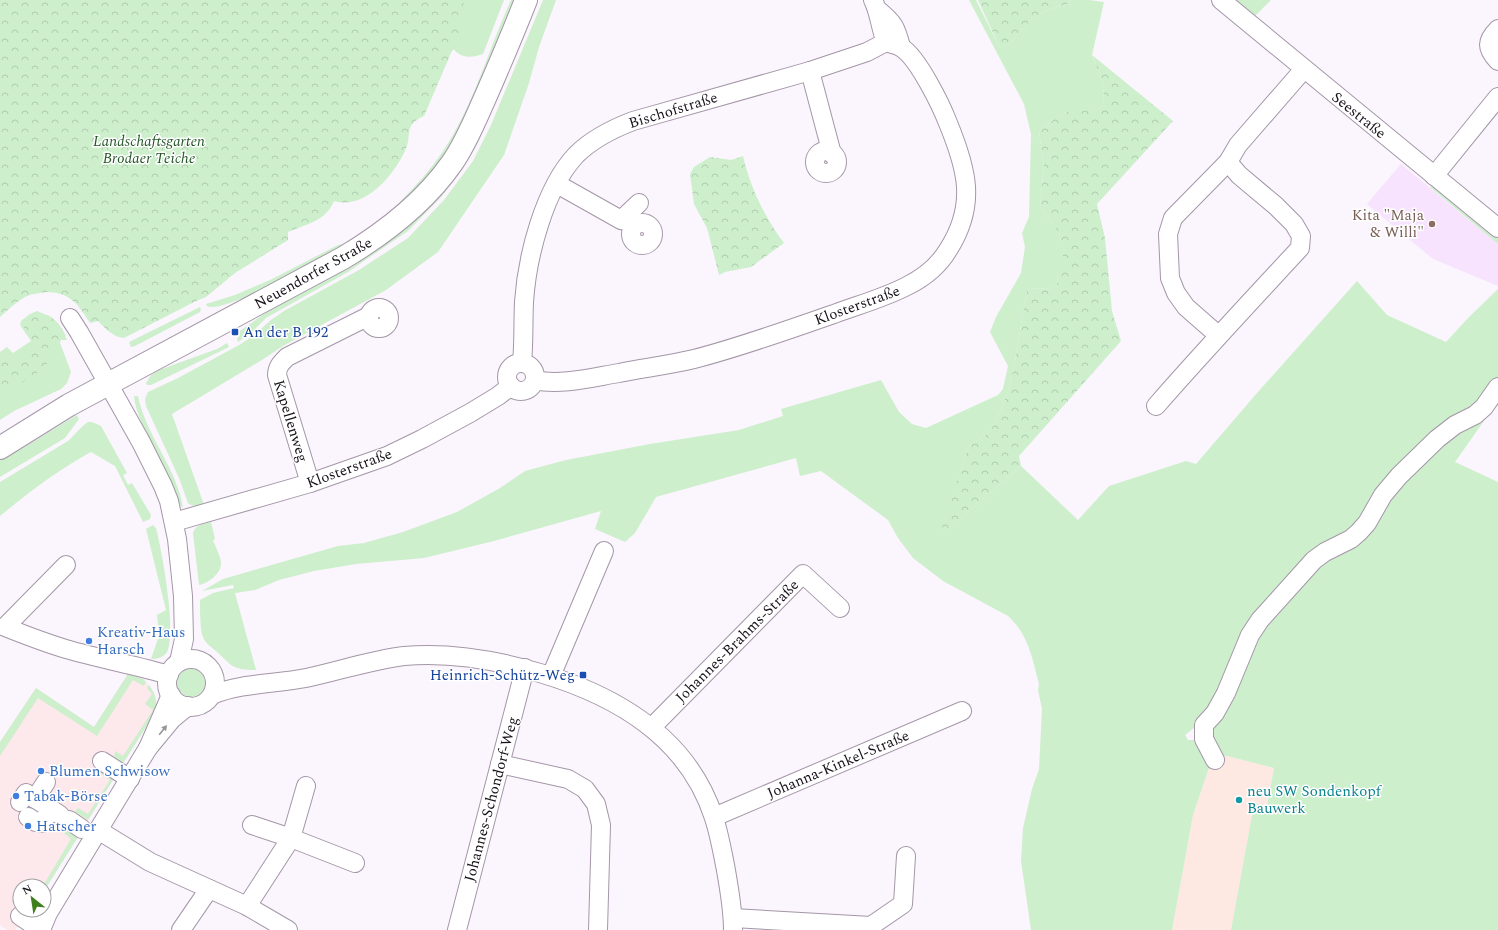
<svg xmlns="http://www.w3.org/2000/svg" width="1498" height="930" font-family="Spectral,serif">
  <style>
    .commercial { fill: #fde8ec }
    .industrial { fill: #fde9e2 }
    .built { fill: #f7e3fe }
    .green { fill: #cdefcc }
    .forest { fill: url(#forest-crowns) }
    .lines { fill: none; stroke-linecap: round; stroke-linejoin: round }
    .minor-casing { stroke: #a496a8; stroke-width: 20 }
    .major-casing { stroke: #a496a8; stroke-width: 24 }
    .minor { stroke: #fff; stroke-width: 18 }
    .major { stroke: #fff; stroke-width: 22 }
    .oneway { fill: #979498 }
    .education-dot { fill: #8d6e63; stroke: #fff; stroke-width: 1.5 }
    .transit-dot { fill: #1a4fb4; stroke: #fff; stroke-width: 1.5 }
    .shop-dot { fill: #3f7fe0; stroke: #fff; stroke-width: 1.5 }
    .culture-dot { fill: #0f9aa8; stroke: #fff; stroke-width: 1.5 }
    .labels { text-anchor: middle; stroke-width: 3; stroke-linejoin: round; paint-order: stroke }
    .street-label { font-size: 15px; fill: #171219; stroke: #fff }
    .park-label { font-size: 15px; font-style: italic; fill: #235626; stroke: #fff }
    .education-label { font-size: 15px; fill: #785e54; stroke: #fff; text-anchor: end }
    .transit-label { font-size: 15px; fill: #164399; stroke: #fff; text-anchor: start }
    .shop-label { font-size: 15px; fill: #366cbe; stroke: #fff; text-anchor: start }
    .culture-label { font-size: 15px; fill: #0d838f; stroke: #fff; text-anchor: start }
  </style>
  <defs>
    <pattern id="forest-crowns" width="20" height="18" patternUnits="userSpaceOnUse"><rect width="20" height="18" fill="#cdefcc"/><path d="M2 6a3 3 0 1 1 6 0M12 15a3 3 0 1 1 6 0" fill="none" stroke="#afccaf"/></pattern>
  </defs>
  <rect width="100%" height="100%" fill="#fbf5fd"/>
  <polygon class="commercial" points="128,674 143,679 149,685 155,695 156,701 156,711 44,891 44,886 20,886 20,910 32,910 15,930 8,930 0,925 0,742 36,688 94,727"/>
  <polygon class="industrial" points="1220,756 1227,756 1274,768 1267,806 1254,804 1231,930 1172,930 1193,815 1211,762"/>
  <polygon class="built" points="1401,164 1498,244 1498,286 1433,259 1367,204"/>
  <g class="green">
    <path d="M419 0H504L483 54C476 56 471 58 464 56 449 53 428 13 419 0Z"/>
    <path d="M511 0H519L456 139 417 193 372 229C400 202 430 174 450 140 476 96 490 46 511 0Z"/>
    <polygon points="534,0 538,0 478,143 463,168 442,196 408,231 348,272 266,318 250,334 238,342 237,338 239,337 237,333 267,312 340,271 404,228"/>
    <path d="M543 0H556L539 47 529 83 504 155 438 252 386 290 283 346 262 360 172 414 204 505C198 506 193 507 188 503L179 478 146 406 145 399 148 392 178 378 241 344 255 334 271 320 284 311 359 270 408 238 444 200 473 161 491 125Z"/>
    <path d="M969 0H976L1000 48 1010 43 1032 19 1047 10 1068 4 1071 0H1089L1104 2 1092 55 1103 83 1104 105 1095 111H1069L1059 115 1039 132 1044 166 1040 206 1059 233 1066 267 1058 276 1057 285 1052 288 1027 289 1014 367 1008 391 1002 408 994 425 986 435 968 447 940 536 1021 466 1078 520 1109 486 1186 461 1196 464 1257 393 1357 281 1387 315 1446 342 1468 318 1498 289V378L1482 404 1363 523 1312 555 1203 721 1185 735 1188 740H1194L1211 762 1193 815 1172 930H1031L1021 861 1023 828 1032 789 1039 769 1042 709 1038 690 1039 684C1032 658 1029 635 1008 616L943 581 913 558 898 538 888 520 821 471 800 476 796 458 656 497 635 533 625 542 595 529 601 511 494 541 424 558 356 564 314 571 279 580 255 590 235 593 256 670C232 670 232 666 216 651 211 647 205 643 203 637 200 630 200 609 200 600L213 593 234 588 233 585 202 591 223 579 338 546 364 543 403 532 457 512 500 488 525 471 566 460 650 444 739 430 783 416 781 409 881 380 899 412 912 424 926 428 998 395 1003 389 1008 366 990 332 996 317 1021 273 1025 247 1022 233 1029 217 1031 134 1024 104Z"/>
    <polygon points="1236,0 1271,0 1255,16"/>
    <polygon points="1434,185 1498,237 1498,244 1430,187"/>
    <path d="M352 242C331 253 223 316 207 306L206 304 235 295 270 280 338 245Z"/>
    <polygon points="200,307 201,309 200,312 135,346 131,347 129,342"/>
    <path d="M37 311C51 316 60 327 67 340H61L60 343 71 372 67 383 61 389 14 411 0 420V352L7 347 13 353 31 341 20 325 21 321 30 314Z"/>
    <polygon points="227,343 229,347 151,385 147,385 146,383 151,375 159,370 217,349"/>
    <polygon points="1498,392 1498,405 1486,418 1455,462 1498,482 1498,930 1231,930 1254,804 1267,806 1274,768 1227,756 1220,756 1222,753 1208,738 1253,635 1387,494"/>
    <path d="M134 396H138C146 436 177 468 183 508 173 500 170 482 165 470 156 448 136 419 134 396Z"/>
    <polygon points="77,415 79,419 65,438 0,477 0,460 23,448"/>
    <path d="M88 422H92L101 426 127 473 123 475 128 485 132 483 151 515 150 519 143 522 115 466 91 452C58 470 29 492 0 516V482L68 441C75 435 80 427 88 422Z"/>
    <path d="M211 522 215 539 213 540C215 546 222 559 221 564 221 574 207 584 199 585L193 533C195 525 203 524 211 522Z"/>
    <path d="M153 525 156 528C162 551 177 634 167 652 163 658 157 659 151 659L159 636 157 615 166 610 146 529Z"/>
    <circle cx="191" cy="683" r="14"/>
    <polygon points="128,674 143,679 146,682 144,686 133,680 97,736 38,698 0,756 0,742 36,688 94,727"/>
    <path d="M149 685C155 693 157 701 156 711L122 765 114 760 115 751 123 756 153 710 145 704 152 694 147 688Z"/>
    <polygon points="102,772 105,772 114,778 88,820 75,812 78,808 88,814 110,780 100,773"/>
    <polygon points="65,828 78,837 44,891 44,886 43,886 71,839 63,832"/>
  </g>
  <g class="forest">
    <path d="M0 0H464L460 32 424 116C402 126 413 135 405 151 393 176 365 210 334 201 326 221 307 224 288 232V240L235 273 206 297 196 301 124 338C113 337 105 328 98 321L90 323C78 304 70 292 46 292 40 293 31 294 25 297 16 302 8 310 0 317Z"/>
    <polygon points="978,0 1071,0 1068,4 1047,10 1032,19 1010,43 1000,48"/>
    <polygon points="1092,55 1173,121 1097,204 1105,238 1112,311 1121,341 1019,456 1021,466 939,537 968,447 986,435 994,425 1002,408 1008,391 1014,367 1027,289 1052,288 1057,285 1058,276 1065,267 1059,233 1040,206 1044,166 1039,132 1059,115 1069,111 1095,111 1104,105 1103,83"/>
    <path d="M743 156C750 187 765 218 784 243L751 267 725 272 719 275 707 228 694 204 690 174 694 167 710 157 731 160Z"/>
    <path d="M38 313C53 314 60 324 66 336L61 340H55L53 342 47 364 35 375 16 386 0 402V361L7 356 16 360 28 353 36 345 23 326 24 321Z"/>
  </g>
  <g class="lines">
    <g class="minor-casing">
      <g id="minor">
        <polyline points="1221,0 1498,228"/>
        <path d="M878 10C894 23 896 27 901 47"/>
        <path d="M1498 29C1486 41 1486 48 1498 61"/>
        <polyline points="810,71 832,154"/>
        <circle cx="826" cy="162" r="11"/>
        <polyline points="1434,176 1498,97"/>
        <polyline points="557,184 621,220 639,203"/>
        <circle cx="642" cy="234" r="11"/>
        <circle cx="379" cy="318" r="10"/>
        <polyline points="70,318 79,332 141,442 163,486 169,501 177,539 183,596 184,639 179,662"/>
        <polyline points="1218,335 1186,307 1176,293 1170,278 1168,234 1173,218 1228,162 1238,145 1304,69"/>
        <path d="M522 363C524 343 523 323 524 302 527 257 544 189 576 155 592 139 612 129 633 121L810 71 867 52 886 42"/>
        <circle cx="521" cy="377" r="14"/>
        <path d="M535 380C560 386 594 377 619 373 644 368 669 365 694 359 741 347 787 330 834 314 858 305 884 298 907 286 923 278 939 265 948 250 977 205 967 169 948 123 941 105 918 58 902 48 898 45 891 44 886 42 880 28 880 14 873 0"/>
        <path d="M1156 406C1203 352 1252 300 1300 248L1301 236 1294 224 1276 206 1239 175 1228 162"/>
        <path d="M310 483 277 375C277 367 281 363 287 357L369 316"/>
        <polyline points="174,522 310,483 387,456 422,439 470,413 498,396 511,386"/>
        <path d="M66 565 5 627C25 635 46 643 66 649 100 659 135 665 169 675"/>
        <circle cx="191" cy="683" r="24"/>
        <polyline points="551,676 604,551"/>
        <polyline points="171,695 148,748 172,719 188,706"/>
        <path d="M212 695C241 683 275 684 306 678 339 671 371 660 404 656 449 652 496 660 540 673 617 696 688 737 714 818 719 833 722 850 725 865 729 887 733 908 733 930"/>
        <polyline points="652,727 803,574 840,608"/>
        <polyline points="1215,760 1204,739 1204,725 1215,713 1226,693 1250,635 1260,620 1314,560 1325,552 1351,539 1359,532 1367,523 1383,495 1399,476 1437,439 1455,425 1475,415 1484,407 1498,387"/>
        <polyline points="102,761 130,779"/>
        <polyline points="500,764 568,779 585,789 596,804 601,825 598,930"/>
        <polyline points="35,799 46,782"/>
        <polyline points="20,802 26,793 51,809"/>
        <polyline points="28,817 36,822 42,823 51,809 60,815"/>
        <polyline points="714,817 962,711"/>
        <polyline points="69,820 82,829"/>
        <polyline points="252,825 291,838 355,863"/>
        <polyline points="98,830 150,862 247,906 288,930"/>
        <polyline points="247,906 291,838 306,786"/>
        <polyline points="20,916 41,930 48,913 148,748"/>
        <polyline points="733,918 871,926 903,904 906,856"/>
        <polyline points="181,930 209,889"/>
        <polyline points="457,930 525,668"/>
      </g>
    </g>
    <g class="major-casing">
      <path id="major" d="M0 448 69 405 343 258C385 233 424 203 452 163 466 143 475 120 485 98 499 66 513 33 526 0"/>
    </g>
    <use href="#minor" class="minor"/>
    <use href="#major" class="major"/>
  </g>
  <defs><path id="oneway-solid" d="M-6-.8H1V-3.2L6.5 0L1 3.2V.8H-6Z"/></defs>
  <use class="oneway" href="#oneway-solid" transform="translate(163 730) rotate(-51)"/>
  <circle class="education-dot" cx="1432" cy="224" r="4"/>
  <g class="transit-dot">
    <rect x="231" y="328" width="8" height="8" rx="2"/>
    <rect x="579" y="671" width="8" height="8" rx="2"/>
  </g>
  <g class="shop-dot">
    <circle cx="89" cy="641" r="4"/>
    <circle cx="41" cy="771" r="4"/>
    <circle cx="16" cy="796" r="4"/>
    <circle cx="28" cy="826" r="4"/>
  </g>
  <circle class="culture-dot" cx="1239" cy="800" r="4"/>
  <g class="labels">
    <g class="street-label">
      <text transform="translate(673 110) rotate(-17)" y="5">Bischofstraße</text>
      <text transform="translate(1359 115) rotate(39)" y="5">Seestraße</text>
      <text transform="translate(313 273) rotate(-29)" y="5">Neuendorfer Straße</text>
      <text transform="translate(857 305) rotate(-20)" y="5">Klosterstraße</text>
      <text transform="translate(291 421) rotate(73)" y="5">Kapellenweg</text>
      <text transform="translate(349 468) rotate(-20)" y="5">Klosterstraße</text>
      <text transform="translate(737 641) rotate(-45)" y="5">Johannes-Brahms-Straße</text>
      <text transform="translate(838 764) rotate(-23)" y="5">Johanna-Kinkel-Straße</text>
      <text transform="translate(491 799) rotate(-75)" y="5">Johannes-Schondorf-Weg</text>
    </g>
    <g class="park-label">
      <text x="149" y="146">Landschaftsgarten<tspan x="149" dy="17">Brodaer Teiche</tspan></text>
    </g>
    <g class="education-label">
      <text x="1424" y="220">Kita "Maja<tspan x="1424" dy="17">&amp; Willi"</tspan></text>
    </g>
    <g class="transit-label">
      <text x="243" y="337">An der B 192</text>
      <text x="575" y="680" text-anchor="end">Heinrich-Schütz-Weg</text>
    </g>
    <g class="shop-label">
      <text x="97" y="637">Kreativ-Haus<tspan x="97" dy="17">Harsch</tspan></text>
      <text x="49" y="776">Blumen Schwisow</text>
      <text x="24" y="801">Tabak-Börse</text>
      <text x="36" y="831">Hatscher</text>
    </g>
    <g class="culture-label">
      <text x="1247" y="796">neu SW Sondenkopf<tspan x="1247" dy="17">Bauwerk</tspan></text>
    </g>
  </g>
  <g transform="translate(32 898) rotate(330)"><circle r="19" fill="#ffffff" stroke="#a2a0a3"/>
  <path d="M0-3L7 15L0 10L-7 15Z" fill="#407f1e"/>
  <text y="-6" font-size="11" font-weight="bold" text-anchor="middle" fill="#171219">N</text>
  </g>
</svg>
